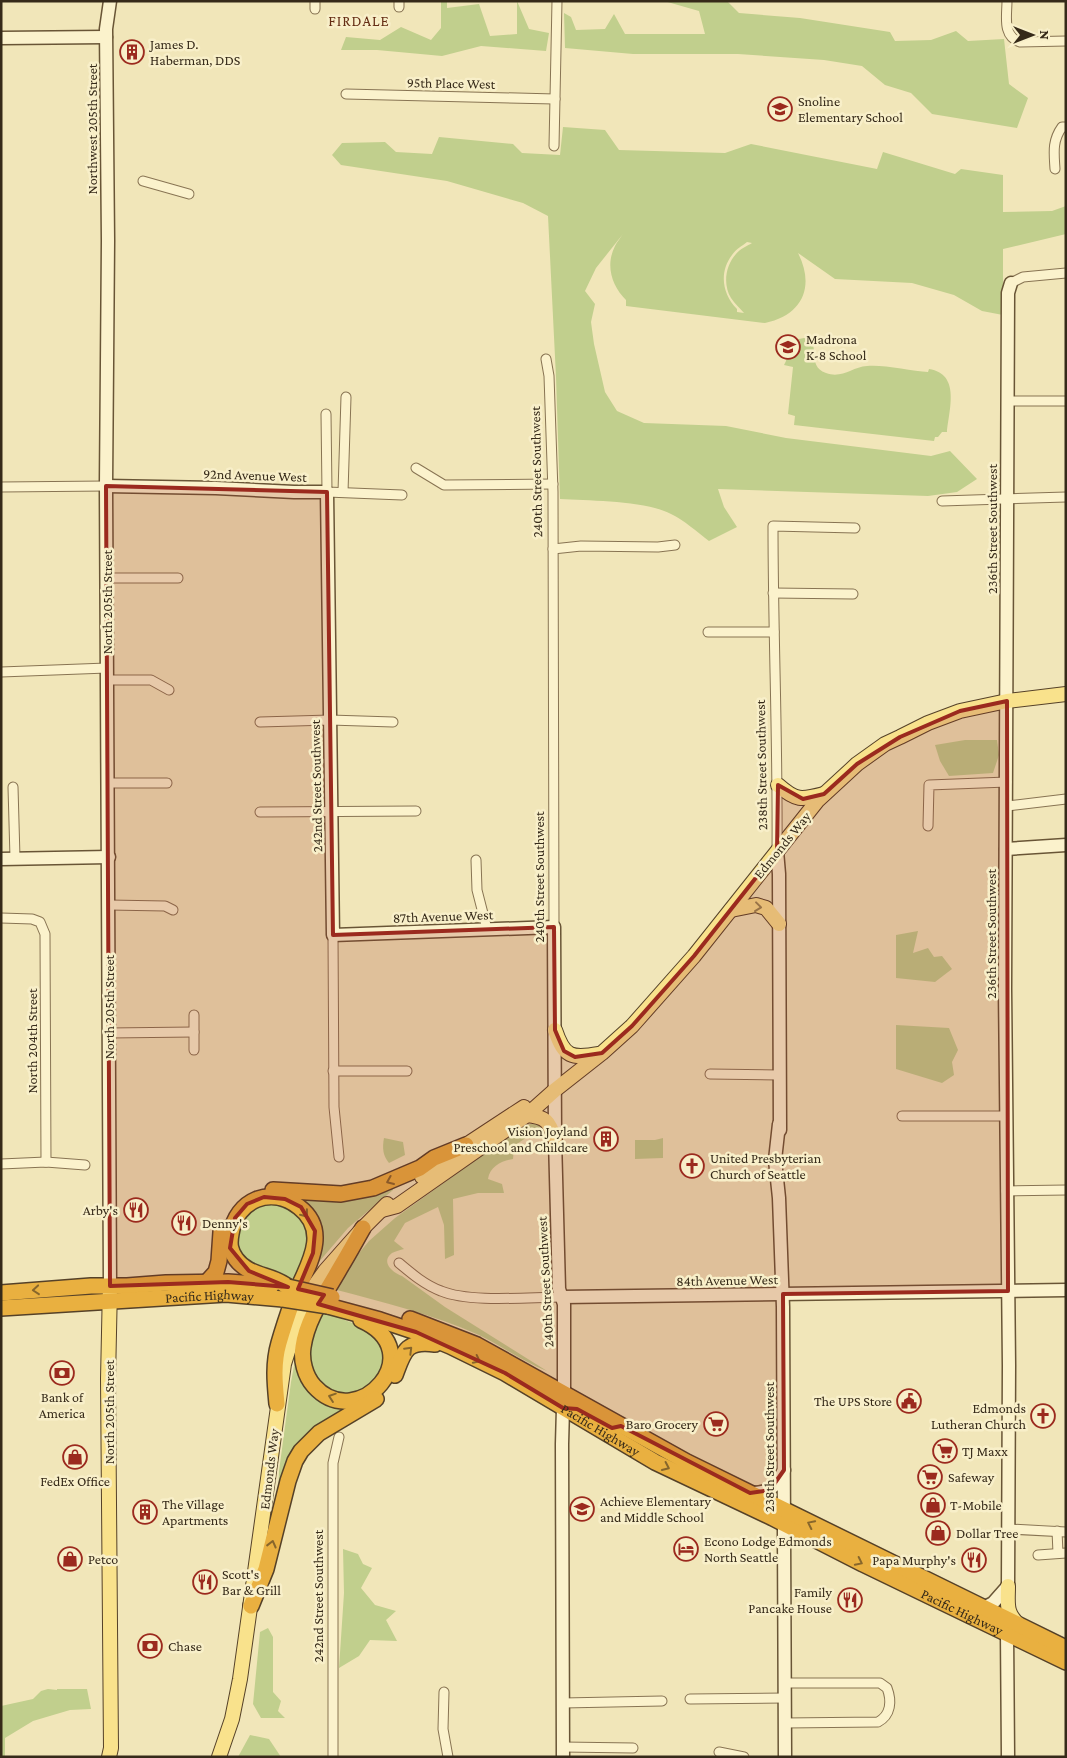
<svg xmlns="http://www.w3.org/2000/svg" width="1067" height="1758" font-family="'Crimson Pro',serif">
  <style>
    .green { fill: #c1cf8d; fill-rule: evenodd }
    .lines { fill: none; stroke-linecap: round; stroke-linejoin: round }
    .street-casing { stroke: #887453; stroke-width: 11 }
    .secondary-casing { stroke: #695536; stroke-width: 15 }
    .primary-casing { stroke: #554128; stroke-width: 16 }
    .highway-casing { stroke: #554128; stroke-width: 18 }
    .street { stroke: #fbf2cc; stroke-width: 9 }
    .secondary { stroke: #fbf2cc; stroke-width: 12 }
    .primary { stroke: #f9e28c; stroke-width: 14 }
    .highway { stroke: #e9b040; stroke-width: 15 }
    .highway-bridge-casing { stroke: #554128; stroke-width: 18; stroke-linecap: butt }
    .highway-bridge { stroke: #e9b040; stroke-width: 15 }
    .oneway { stroke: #988652 }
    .oneway2 { stroke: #87662b }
    .marked { fill: #9b2a1e; fill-opacity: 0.2; stroke: #9b2a1e; stroke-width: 4; stroke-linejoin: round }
    .labels { text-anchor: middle; stroke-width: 5; stroke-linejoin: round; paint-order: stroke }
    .poi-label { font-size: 14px; fill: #362a19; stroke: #f8efc9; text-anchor: start }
    .street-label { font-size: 14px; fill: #362a19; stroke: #f8efc9 }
    .neighbourhood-label { font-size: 15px; letter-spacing: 1px; fill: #652e15; stroke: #f8efc9 }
  </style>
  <rect width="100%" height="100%" fill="#f1e6b9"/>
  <g class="green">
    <polygon points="441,1 447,1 447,8 479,4 490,36 517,34 517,1 529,29 549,33 546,51 481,46 442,56 377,50 341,50 346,37 380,40 401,27 431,40 441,28"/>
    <polygon points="664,1 727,1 739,13 800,18 890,32 895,41 931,40 956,31 968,41 1004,39 1009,84 1028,98 1017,128 932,114 911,93 885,85 862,66 824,60 738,54 633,54 565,48 564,13 571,17 576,30 605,29 614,14 625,34 705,34 699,11"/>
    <path d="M563 127 605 130 619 150 725 153 751 144 877 169 883 152 955 174 961 169 1003 175V212L1052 211 1066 206V234L1003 249V315L982 311 954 295 912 283 835 279 798 253C815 286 803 315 765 323L626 306V300C612 286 605 266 615 246 617 242 621 237 623 234L596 268 585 291 595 304 591 322 594 344 605 392 617 411 644 423 726 426 786 438 931 456 950 451 977 479 957 492 928 496 718 489 724 507 737 527 709 541C697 532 684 520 671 514 644 500 590 501 560 499L556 377 548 216 523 203 447 181 341 165 332 155 342 143 385 142 396 152 432 154 439 137 513 144 522 153 560 155ZM747 242 752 243C747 246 740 249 736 254 725 266 723 285 731 298 735 304 740 308 744 313L737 312V309C722 294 719 272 732 255 736 249 742 246 747 242Z"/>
    <path d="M804 338C823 341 805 366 826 373 842 379 852 367 867 366 881 364 912 371 928 372L929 369C961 374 949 410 947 432H942L938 437H935L934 441 794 425 795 416 788 414 793 367 784 365 786 361 789 341Z"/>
    <polygon points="965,740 997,740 999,755 993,773 949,776 940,761 935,745"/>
    <polygon points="918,931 913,953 928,948 934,957 942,956 952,969 935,982 896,978 896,935"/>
    <polygon points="896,1025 949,1028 958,1050 952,1062 954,1075 942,1083 896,1069"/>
    <path d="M534 1123 543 1128 547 1134 536 1131 514 1146 513 1159C502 1161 490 1166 488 1179L502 1184 504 1193H478L453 1199 454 1255 445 1259 444 1225 438 1207 405 1223 394 1241 404 1249C400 1250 396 1251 392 1253 380 1262 393 1273 402 1276L445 1307 547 1371C523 1362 502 1346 479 1335 432 1314 382 1302 333 1289L350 1264 369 1241 395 1218 523 1126Z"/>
    <path d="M384 1138 403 1142 405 1155 389 1163C383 1156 382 1148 384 1138Z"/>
    <polygon points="663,1138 663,1158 635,1159 635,1140 655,1140"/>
    <polygon points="393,1186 393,1190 348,1228 318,1263 296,1198"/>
    <polygon points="276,1202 299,1212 311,1235 297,1280 255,1269 239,1253 236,1241 241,1222 255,1207"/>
    <path d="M321 1311 363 1327 381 1341 385 1364C381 1370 378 1379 373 1384 371 1386 366 1388 363 1389 338 1401 310 1382 308 1355 307 1340 315 1324 321 1311Z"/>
    <polygon points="296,1355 301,1369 346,1405 347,1412 328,1422 278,1495 279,1471 291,1382"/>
    <polygon points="343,1549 358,1554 363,1564 372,1568 361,1588 375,1605 396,1611 386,1620 397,1641 370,1640 359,1656 339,1668 344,1593"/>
    <polygon points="268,1628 273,1637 273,1692 281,1701 278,1711 285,1718 261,1718 253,1704 260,1632"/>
    <polygon points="48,1689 57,1690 57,1689 87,1689 91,1709 70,1710 33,1721 5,1738 5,1757 1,1757 1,1706 33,1699 41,1691"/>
    <polygon points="250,1735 269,1739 281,1757 238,1757"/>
  </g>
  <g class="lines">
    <g class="street-casing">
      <g id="street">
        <polyline points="315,1 315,9"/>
        <path d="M1007 1C1007 16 1002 36 1020 42L1066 41"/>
        <polyline points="399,7 399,1"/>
        <polyline points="346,94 555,99"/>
        <polyline points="554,146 557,1"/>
        <path d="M1055 169C1054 153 1052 141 1062 127H1066"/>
        <polyline points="143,181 189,194"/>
        <polyline points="1011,283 1023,277 1066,273"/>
        <polyline points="546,359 549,376 553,492 554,927"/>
        <polyline points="1007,401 1066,401"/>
        <polyline points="326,414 327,492 402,495"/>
        <polyline points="416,468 444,485 553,484"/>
        <polyline points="1,487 106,486"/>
        <polyline points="343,492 346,397"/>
        <polyline points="942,501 1066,497"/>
        <polyline points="553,549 581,546 658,547 675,545"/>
        <polyline points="107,578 178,578"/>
        <polyline points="773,593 853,594"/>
        <polyline points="708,632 774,632"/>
        <polyline points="1,672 107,668"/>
        <polyline points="108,680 151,680 169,690"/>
        <polyline points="260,722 330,720 393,722"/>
        <polyline points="108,783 167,783"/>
        <polyline points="13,787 15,858"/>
        <polyline points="1007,806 1066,799"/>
        <polyline points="260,812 416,811"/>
        <polyline points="928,826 929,785 1007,782"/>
        <path d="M777 851C778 742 773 634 773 526L855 528"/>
        <polyline points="476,860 477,890 487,929"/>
        <polyline points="109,905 165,906 173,910"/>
        <polyline points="1,918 32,919 40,922 45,934 46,1162"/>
        <polyline points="333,935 334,1107 339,1157"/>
        <polyline points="194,1015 194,1050"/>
        <polyline points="109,1033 194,1032"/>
        <polyline points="333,1071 407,1071"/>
        <polyline points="710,1074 779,1075"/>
        <polyline points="902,1116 1006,1116"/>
        <polyline points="1,1164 46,1162 85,1165"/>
        <polyline points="1006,1191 1066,1190"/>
        <path d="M399 1263C412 1274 425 1285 441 1291 470 1303 529 1297 562 1297"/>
        <polyline points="1009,1529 1066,1532"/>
        <polyline points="1057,1531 1058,1553"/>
        <polyline points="1038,1555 1066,1553"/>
        <path d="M785 1683H880L887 1688C892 1701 891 1715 878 1722L785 1723"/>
        <polyline points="444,1692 443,1729 448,1757"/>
        <polyline points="690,1699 785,1698"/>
        <polyline points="563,1703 662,1701"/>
        <polyline points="563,1747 633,1748"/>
        <polyline points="719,1752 744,1757"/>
        <polyline points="333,1757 333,1463 339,1437"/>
      </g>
    </g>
    <g class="secondary-casing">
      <g id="secondary">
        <polyline points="110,1 106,29 108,241 106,486 110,1286"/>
        <polyline points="1,38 106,37"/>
        <polyline points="106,486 216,488 294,492 327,492 333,935 554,927 555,1139 559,1289 564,1304 564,1394"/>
        <polyline points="1006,849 1066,845"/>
        <polyline points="777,851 779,874 780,1130"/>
        <polyline points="1,859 109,857"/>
        <polyline points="779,1124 775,1160 779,1198 783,1307 785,1757"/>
        <polyline points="562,1297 1066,1290"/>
        <path d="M750 1493C770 1493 775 1488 784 1470"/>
        <polyline points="985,1607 993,1603 1008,1586 1009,1365 1005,989 1008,293 1011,283"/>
        <polyline points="1007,1633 1008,1757"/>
        <polyline points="563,1757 562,1444 563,1408"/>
      </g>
    </g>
    <g class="primary-casing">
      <g id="primary">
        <path d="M778 785C796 801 801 800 824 794"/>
        <polyline points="731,910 756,905 766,908 779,924"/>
        <path d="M555 1030C564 1057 571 1059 599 1054"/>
        <path d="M527 1115C546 1117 549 1121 555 1139"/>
        <polyline points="422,1177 466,1145 524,1107"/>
        <polyline points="382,1210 397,1206 527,1115 555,1090 602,1053 632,1026 694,956 818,800 857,764 885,744 900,737 928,723 960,711 1007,701 1066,694"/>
        <path d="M1008 1586C1008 1604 1005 1612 1019 1625"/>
        <polyline points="109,1757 111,1748 108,1379 110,1286"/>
        <polyline points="219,1757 232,1719 240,1679 284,1364 301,1310 315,1285 325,1271 363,1228 387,1204"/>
      </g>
    </g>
    <g class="highway-casing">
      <g id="highway">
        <polyline points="273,1190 341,1194 373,1188 420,1168 434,1158 466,1145"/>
        <polyline points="207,1282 216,1272 219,1261 221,1232"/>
        <polyline points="1,1293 91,1286 127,1286 166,1283 228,1282 272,1285"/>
        <path id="s1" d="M328 1306 380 1320 416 1332 450 1346 505 1373 655 1462 773 1518 863 1564 1066 1662"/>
        <path id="s2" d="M1 1308 226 1294 283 1299"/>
        <polyline points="410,1319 477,1345 687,1462 1066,1648"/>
        <path d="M361 1320C433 1352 358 1435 314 1386 305 1376 301 1360 303 1347 307 1318 326 1293 340 1268 348 1255 355 1242 363 1228"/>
        <path d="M395 1375C404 1351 406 1340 435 1344"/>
        <path d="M277 1404C275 1383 273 1364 279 1343 283 1329 288 1314 293 1300 304 1271 333 1233 299 1207 271 1185 236 1200 231 1234 229 1244 230 1251 236 1259 249 1277 273 1274 288 1287"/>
        <polyline points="251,1606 266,1569 288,1481 295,1461 301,1451 319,1433 376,1399"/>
      </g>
    </g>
    <use href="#street" class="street"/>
    <use href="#secondary" class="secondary"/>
    <use href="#primary" class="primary"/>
    <use href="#highway" class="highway"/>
    <g class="highway-bridge-casing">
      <g id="highway-bridge">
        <polyline points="288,1287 332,1297"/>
        <polyline points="283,1299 328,1306"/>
      </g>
    </g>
    <use href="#highway-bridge" class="highway-bridge"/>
  </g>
  <defs><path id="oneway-chevron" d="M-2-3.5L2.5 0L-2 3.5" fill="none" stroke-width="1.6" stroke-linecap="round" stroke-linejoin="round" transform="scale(1.25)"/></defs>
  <use class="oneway" href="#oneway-chevron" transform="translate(758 907) rotate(7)"/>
  <g class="oneway2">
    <use href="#oneway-chevron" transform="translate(390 1181) rotate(157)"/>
    <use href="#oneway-chevron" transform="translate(305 1214) rotate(52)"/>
    <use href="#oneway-chevron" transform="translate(36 1290) rotate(175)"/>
    <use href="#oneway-chevron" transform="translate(409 1350) rotate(-45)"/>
    <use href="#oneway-chevron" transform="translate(477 1360) rotate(26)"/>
    <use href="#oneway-chevron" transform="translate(332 1397) rotate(-161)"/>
    <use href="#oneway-chevron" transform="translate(666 1467) rotate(25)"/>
    <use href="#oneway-chevron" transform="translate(811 1524) rotate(-154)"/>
    <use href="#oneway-chevron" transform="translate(272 1544) rotate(-76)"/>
    <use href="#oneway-chevron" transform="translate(859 1562) rotate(26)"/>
  </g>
  <path class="marked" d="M106 486 327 492 333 935 554 927 555 1030 564 1051 575 1057 602 1053 632 1026 694 956 777 851 778 785 803 799 824 794 857 764 900 737 960 711 1007 701 1008 1291 783 1294 784 1470 770 1490 750 1493 621 1426 612 1428 577 1409 563 1408 505 1373 416 1332 318 1304 324 1295 298 1289 313 1253 315 1231 301 1207 285 1199 264 1197 247 1204 235 1218 230 1248 249 1271 288 1287 228 1282 110 1286Z"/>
  <defs>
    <g id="building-ring" transform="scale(1.25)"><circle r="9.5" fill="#f8efc9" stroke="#9b2a1e" stroke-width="1.5"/><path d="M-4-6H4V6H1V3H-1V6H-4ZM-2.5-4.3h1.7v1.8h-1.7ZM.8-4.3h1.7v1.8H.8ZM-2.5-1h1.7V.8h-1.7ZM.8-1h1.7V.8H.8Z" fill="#9b2a1e"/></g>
    <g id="school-ring" transform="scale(1.25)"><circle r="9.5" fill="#f8efc9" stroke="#9b2a1e" stroke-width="1.5"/><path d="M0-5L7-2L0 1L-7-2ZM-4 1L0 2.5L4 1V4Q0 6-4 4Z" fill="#9b2a1e"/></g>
    <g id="church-ring" transform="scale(1.25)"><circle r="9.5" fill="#f8efc9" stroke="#9b2a1e" stroke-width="1.5"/><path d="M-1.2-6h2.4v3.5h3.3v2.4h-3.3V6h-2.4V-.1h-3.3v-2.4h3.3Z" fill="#9b2a1e"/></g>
    <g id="restaurant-ring" transform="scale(1.25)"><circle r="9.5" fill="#f8efc9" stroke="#9b2a1e" stroke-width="1.5"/><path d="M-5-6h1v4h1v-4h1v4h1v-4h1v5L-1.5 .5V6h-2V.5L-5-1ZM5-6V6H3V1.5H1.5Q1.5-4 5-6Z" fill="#9b2a1e"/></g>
    <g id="bank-ring" transform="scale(1.25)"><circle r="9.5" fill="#f8efc9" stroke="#9b2a1e" stroke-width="1.5"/><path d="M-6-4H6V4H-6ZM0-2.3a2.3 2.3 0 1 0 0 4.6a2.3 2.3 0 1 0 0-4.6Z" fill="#9b2a1e"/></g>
    <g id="civic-ring" transform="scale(1.25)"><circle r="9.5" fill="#f8efc9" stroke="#9b2a1e" stroke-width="1.5"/><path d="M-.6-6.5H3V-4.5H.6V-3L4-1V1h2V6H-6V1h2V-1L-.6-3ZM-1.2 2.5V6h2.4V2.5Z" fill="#9b2a1e"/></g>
    <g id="supermarket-ring" transform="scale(1.25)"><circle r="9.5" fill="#f8efc9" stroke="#9b2a1e" stroke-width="1.5"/><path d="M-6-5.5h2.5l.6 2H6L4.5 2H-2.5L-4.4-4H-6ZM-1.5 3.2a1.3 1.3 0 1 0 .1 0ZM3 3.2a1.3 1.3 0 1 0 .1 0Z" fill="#9b2a1e"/></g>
    <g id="shop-ring" transform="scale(1.25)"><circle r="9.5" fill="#f8efc9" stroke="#9b2a1e" stroke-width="1.5"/><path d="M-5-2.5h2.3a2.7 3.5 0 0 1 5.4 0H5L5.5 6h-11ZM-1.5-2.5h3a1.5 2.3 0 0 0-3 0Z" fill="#9b2a1e"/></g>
    <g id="hotel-ring" transform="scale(1.25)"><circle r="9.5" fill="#f8efc9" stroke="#9b2a1e" stroke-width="1.5"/><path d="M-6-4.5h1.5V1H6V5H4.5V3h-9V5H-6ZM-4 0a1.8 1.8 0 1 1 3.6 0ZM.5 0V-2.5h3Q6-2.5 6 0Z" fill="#9b2a1e"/></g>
  </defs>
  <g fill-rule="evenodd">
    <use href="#building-ring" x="132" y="52"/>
    <use href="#school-ring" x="780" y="109"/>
    <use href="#school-ring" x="788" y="347"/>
    <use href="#building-ring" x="606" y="1139"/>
    <use href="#church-ring" x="692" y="1166"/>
    <use href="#restaurant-ring" x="136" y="1210"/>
    <use href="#restaurant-ring" x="184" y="1223"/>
    <use href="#bank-ring" x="62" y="1373"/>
    <use href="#civic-ring" x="909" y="1401"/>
    <use href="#church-ring" x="1043" y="1416"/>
    <use href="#supermarket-ring" x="716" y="1424"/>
    <use href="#supermarket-ring" x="945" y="1451"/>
    <use href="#shop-ring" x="75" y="1457"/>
    <use href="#supermarket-ring" x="930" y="1477"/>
    <use href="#shop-ring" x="933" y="1505"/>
    <use href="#school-ring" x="582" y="1509"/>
    <use href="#building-ring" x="145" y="1512"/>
    <use href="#shop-ring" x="938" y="1533"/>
    <use href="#hotel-ring" x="686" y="1549"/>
    <use href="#shop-ring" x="70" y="1559"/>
    <use href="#restaurant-ring" x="974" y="1560"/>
    <use href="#restaurant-ring" x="205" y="1582"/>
    <use href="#restaurant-ring" x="850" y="1600"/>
    <use href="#bank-ring" x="150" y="1646"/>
  </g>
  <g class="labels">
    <g class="poi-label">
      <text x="150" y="49">James D.<tspan x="150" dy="16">Haberman, DDS</tspan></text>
      <text x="798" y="106">Snoline<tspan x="798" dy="16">Elementary School</tspan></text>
      <text x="806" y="344">Madrona<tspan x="806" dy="16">K-8 School</tspan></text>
      <text x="588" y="1136" text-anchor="end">Vision Joyland<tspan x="588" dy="16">Preschool and Childcare</tspan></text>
      <text x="710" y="1163">United Presbyterian<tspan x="710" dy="16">Church of Seattle</tspan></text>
      <text x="118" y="1215" text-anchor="end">Arby's</text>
      <text x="202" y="1228">Denny's</text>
      <text x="62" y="1402" text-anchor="middle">Bank of<tspan x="62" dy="16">America</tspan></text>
      <text x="892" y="1406" text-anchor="end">The UPS Store</text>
      <text x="1026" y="1413" text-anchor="end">Edmonds<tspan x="1026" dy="16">Lutheran Church</tspan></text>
      <text x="698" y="1429" text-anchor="end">Baro Grocery</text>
      <text x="962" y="1456">TJ Maxx</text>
      <text x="948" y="1482">Safeway</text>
      <text x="75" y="1486" text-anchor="middle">FedEx Office</text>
      <text x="600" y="1506">Achieve Elementary<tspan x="600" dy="16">and Middle School</tspan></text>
      <text x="162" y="1509">The Village<tspan x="162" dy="16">Apartments</tspan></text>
      <text x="950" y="1510">T-Mobile</text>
      <text x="956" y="1538">Dollar Tree</text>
      <text x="704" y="1546">Econo Lodge Edmonds<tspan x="704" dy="16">North Seattle</tspan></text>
      <text x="88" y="1564">Petco</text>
      <text x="956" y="1565" text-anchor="end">Papa Murphy's</text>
      <text x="222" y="1579">Scott's<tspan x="222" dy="16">Bar &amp; Grill</tspan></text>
      <text x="832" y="1597" text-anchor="end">Family<tspan x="832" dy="16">Pancake House</tspan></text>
      <text x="168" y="1651">Chase</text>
    </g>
    <g class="street-label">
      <text transform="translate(451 83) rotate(1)" y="5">95th Place West</text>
      <text transform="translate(92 129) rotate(-90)" y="5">Northwest 205th Street</text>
      <text transform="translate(536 472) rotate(-91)" y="5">240th Street Southwest</text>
      <text transform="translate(255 475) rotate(2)" y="5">92nd Avenue West</text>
      <text transform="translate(992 529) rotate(-90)" y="5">236th Street Southwest</text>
      <text transform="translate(107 602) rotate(-90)" y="5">North 205th Street</text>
      <text transform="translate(761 765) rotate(-91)" y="5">238th Street Southwest</text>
      <text transform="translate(316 786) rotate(-91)" y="5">242nd Street Southwest</text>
      <text transform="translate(782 845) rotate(-51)" y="5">Edmonds Way</text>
      <text transform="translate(539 877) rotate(-90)" y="5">240th Street Southwest</text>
      <text transform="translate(443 916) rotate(-2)" y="5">87th Avenue West</text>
      <text transform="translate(991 934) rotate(-90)" y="5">236th Street Southwest</text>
      <text transform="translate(109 1007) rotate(-90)" y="5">North 205th Street</text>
      <text transform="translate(32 1041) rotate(-90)" y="5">North 204th Street</text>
      <text transform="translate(727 1280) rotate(-1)" y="5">84th Avenue West</text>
      <text transform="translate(545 1282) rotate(-93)" y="5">240th Street Southwest</text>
      <text dy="5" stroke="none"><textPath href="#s2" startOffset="209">Pacific Highway</textPath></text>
      <text transform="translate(109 1412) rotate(-90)" y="5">North 205th Street</text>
      <text dy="5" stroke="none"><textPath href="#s1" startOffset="301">Pacific Highway</textPath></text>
      <text transform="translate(769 1447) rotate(-90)" y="5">238th Street Southwest</text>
      <text transform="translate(269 1469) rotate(-83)" y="5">Edmonds Way</text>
      <text transform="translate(318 1596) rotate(-90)" y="5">242nd Street Southwest</text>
      <text dy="5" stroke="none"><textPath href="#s1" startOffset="706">Pacific Highway</textPath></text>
    </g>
    <g class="neighbourhood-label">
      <text x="359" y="26">FIRDALE</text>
    </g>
  </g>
  <rect width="1067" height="1758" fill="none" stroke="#362a19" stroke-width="5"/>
  <g transform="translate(1032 35) rotate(90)" stroke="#f8efc9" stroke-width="4" paint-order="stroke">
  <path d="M0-4L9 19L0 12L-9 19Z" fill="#362a19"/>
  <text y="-8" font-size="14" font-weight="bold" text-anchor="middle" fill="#362a19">N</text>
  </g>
</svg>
